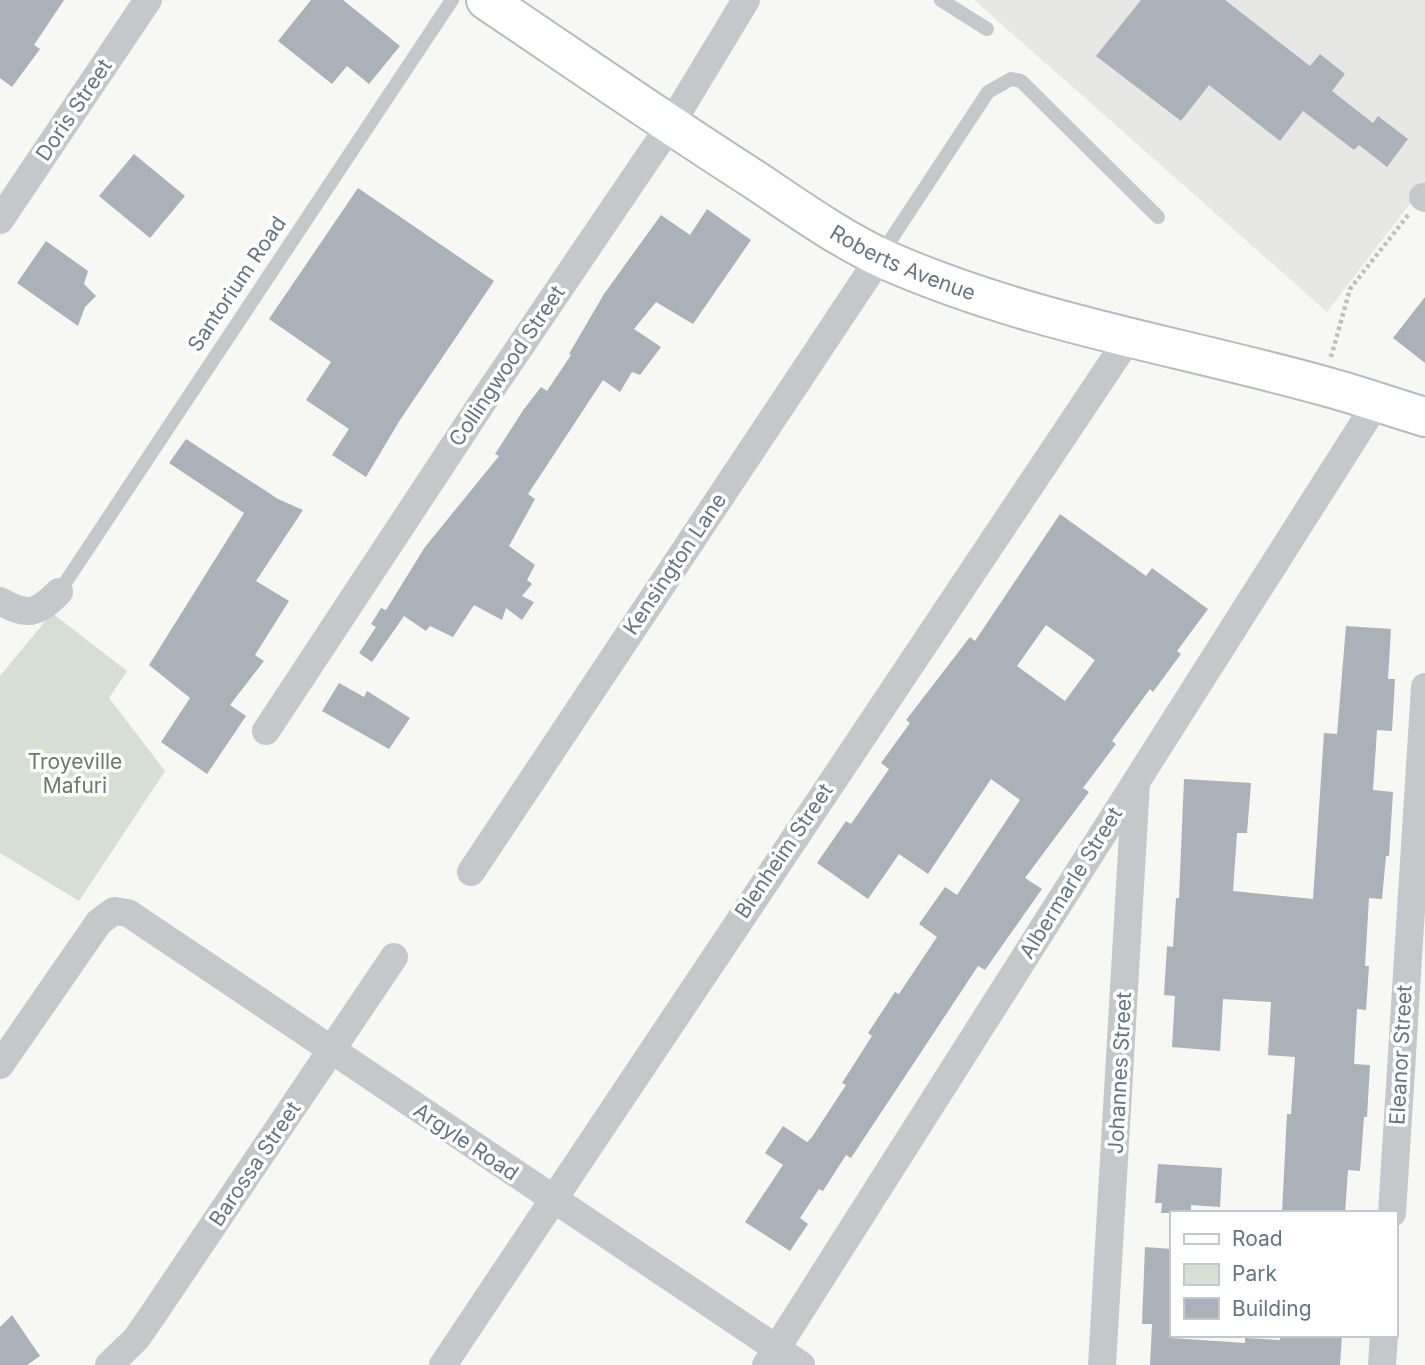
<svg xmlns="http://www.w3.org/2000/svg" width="1425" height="1365" font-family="Inter,sans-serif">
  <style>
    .built { fill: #e7e8e6 }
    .green { fill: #d7ded4 }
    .building { fill: #aab1b8; fill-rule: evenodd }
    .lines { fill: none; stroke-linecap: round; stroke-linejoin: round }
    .secondary-casing { stroke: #b6bbc0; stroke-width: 42 }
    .path { stroke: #bdc0c2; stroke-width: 4.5; stroke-dasharray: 3.5 3.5; stroke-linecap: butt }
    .service { stroke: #c4c8cb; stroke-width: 14 }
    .minor { stroke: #c4c8cb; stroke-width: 28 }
    .secondary { stroke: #fff; stroke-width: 38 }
    .labels { text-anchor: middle; stroke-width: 7; stroke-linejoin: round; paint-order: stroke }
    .street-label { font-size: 21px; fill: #647585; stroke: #fff }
    .park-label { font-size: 21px; fill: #677c64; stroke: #fff }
  </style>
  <rect width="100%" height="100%" fill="#f7f7f3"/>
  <polygon class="built" points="974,0 1425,0 1425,184 1327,312"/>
  <polygon class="green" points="52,613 127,671 109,698 165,771 79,901 0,853 0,676"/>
  <g class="building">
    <polygon points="0,0 64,0 34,45 40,49 12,87 0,78"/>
    <polygon points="311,0 343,0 400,46 369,84 347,66 332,84 278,41"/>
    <polygon points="1141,0 1225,0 1310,66 1320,54 1345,74 1332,91 1373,123 1378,116 1408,139 1387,167 1359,145 1354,150 1303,111 1280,141 1209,85 1181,121 1096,56"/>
    <polygon points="134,154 185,196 150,238 99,196"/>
    <polygon points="358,188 494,281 400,420 366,477 332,455 349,429 306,400 331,362 269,319"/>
    <polygon points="707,209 751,240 693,324 656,302 634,329 661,347 640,375 632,372 620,392 603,380 528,494 535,499 509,546 535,565 527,580 532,584 522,596 534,602 522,620 506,608 502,620 474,605 453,637 430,626 426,631 404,616 372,662 359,653 376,627 371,624 381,608 386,610 425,547 499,456 495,454 524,409 541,387 547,391 571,355 569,354 604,294 661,215 690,235"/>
    <polygon points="46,241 88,271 84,284 96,296 85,307 78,326 17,283"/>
    <polygon points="1425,297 1425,363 1393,338"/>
    <polygon points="186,439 278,499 303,510 256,581 289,601 255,655 264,661 230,705 246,716 207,774 161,742 190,698 149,665 244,513 169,463"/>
    <path d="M1060 514 1146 576 1152 568 1208 609 1177 651 1181 654 1153 692 1150 689 1112 741 1116 744 1083 788 1089 792 1025 878 1042 889 985 970 978 966 851 1158 846 1155 823 1191 819 1189 800 1218 808 1224 790 1251 745 1222 783 1165 765 1153 783 1126 807 1142 812 1137 846 1085 842 1083 872 1036 868 1033 895 992 899 994 937 937 919 924 945 887 957 895 1020 800 991 779 928 874 899 854 868 899 817 863 846 821 851 824 889 769 881 763 910 723 906 720 970 637 975 641ZM1046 625 1095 660 1065 701 1017 666Z"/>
    <polygon points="1346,626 1391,629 1388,679 1395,679 1392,731 1377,730 1373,790 1393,792 1389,856 1386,856 1382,899 1369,898 1365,966 1369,966 1366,1010 1357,1009 1354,1064 1370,1065 1367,1117 1364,1117 1360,1171 1348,1170 1345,1213 1282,1213 1287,1114 1291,1114 1295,1057 1268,1055 1271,1002 1223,999 1220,1051 1172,1047 1175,996 1164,995 1167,946 1173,947 1176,898 1179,898 1184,779 1251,783 1247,833 1237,833 1233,891 1313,899 1324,733 1337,734"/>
    <polygon points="339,683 364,697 367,691 410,718 389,749 322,711"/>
    <polygon points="1158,1164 1222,1168 1220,1207 1191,1205 1191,1213 1161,1213 1162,1203 1155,1203"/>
    <polygon points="1145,1247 1171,1249 1171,1338 1245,1343 1245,1338 1280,1340 1280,1335 1342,1335 1340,1365 1150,1365 1152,1324 1142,1324"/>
    <polygon points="12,1315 40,1356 27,1365 0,1365 0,1327"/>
  </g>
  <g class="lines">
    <g class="secondary-casing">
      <g id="secondary">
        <path id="s1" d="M486 0C575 60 664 122 755 180 797 208 840 239 886 260 1026 322 1177 345 1324 386 1358 395 1391 407 1425 417"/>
      </g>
    </g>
    <polyline class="path" points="1331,357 1350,289 1409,214"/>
    <g class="service">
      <polyline points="941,0 987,29"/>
      <polyline points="880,256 988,92 1011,79 1021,81 1158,217"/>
      <polyline points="59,592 452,0"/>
    </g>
    <g class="minor">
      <polyline points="1423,197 1425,198"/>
      <polyline points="0,220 148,0"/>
      <path d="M0 601C28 617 37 614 59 592"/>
      <polyline points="266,731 484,400 671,124 746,0"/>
      <polyline points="471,872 880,257"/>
      <polyline points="0,1065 99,922 114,911 128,913 801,1365"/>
      <polyline points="1392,1213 1425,687"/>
      <polyline points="109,1365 136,1339 152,1316 394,957"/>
      <polyline points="443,1365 1128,339"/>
      <polyline points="766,1365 1377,402"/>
      <polyline points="1102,1365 1136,783"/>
      <polyline points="1382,1365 1384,1335"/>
    </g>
    <use href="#secondary" class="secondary"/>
  </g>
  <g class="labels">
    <g class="street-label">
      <text transform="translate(74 110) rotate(-56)" y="7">Doris Street</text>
      <text dy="7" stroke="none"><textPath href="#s1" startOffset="494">Roberts Avenue</textPath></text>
      <text transform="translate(237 284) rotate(-56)" y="7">Santorium Road</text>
      <text transform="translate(507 366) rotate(-56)" y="7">Collingwood Street</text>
      <text transform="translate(675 564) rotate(-56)" y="7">Kensington Lane</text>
      <text transform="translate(784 851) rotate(-56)" y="7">Blenheim Street</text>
      <text transform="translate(1071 883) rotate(-58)" y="7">Albermarle Street</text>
      <text transform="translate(1401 1055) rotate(-87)" y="7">Eleanor Street</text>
      <text transform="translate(1120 1073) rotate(-87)" y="7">Johannes Street</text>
      <text transform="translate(466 1142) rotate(34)" y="7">Argyle Road</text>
      <text transform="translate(255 1164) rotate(-56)" y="7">Barossa Street</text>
    </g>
    <g class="park-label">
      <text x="75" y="769">Troyeville<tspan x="75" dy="24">Mafuri</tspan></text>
    </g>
  </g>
  <rect x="1170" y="1211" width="228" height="126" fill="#ffffff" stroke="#c1c8ce" stroke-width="2"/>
  <rect x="1184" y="1234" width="35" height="10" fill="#ffffff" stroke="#c1c8ce" stroke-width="2"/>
  <text x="1232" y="1246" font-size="21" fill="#647585">Road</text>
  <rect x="1184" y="1264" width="35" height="21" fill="#d7ded4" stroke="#c1c8ce" stroke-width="2"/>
  <text x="1232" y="1281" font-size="21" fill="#647585">Park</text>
  <rect x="1184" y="1298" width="35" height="21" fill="#aab1b8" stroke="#c1c8ce" stroke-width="2"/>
  <text x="1232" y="1316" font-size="21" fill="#647585">Building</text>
</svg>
